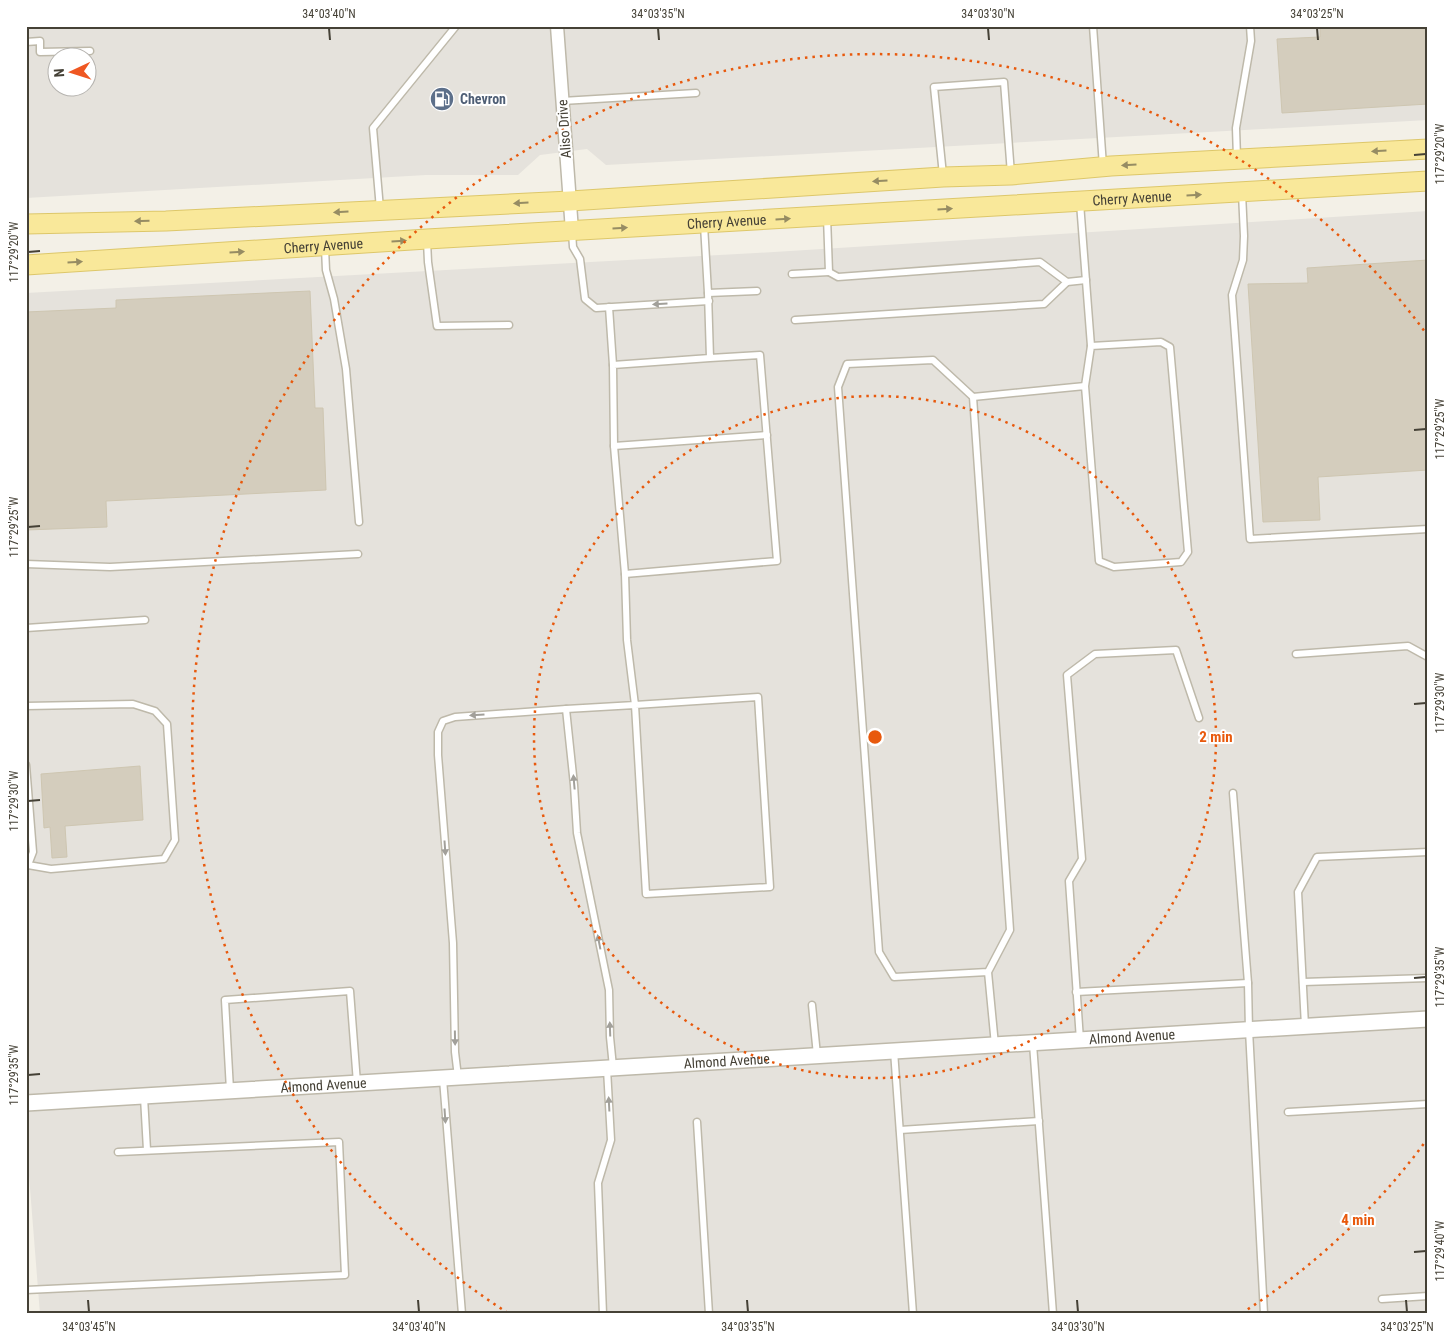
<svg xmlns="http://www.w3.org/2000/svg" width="1454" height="1340" font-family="'Roboto Condensed',sans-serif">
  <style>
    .industrial { fill: #e5e2dc; fill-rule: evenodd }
    .building { fill: #d4cdbd; stroke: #cec6b1 }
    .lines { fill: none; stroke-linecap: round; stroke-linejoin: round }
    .service-casing { stroke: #beb9aa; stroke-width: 9 }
    .minor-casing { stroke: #beb9aa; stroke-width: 15 }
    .tertiary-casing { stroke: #beb9aa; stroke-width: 18 }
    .primary-casing { stroke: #ddc76a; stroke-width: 21 }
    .service { stroke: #fff; stroke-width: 6 }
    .minor { stroke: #fff; stroke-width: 12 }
    .tertiary { stroke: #fff; stroke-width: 15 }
    .primary { stroke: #f9e89a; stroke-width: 19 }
    .oneway { fill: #968c63 }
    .oneway2 { fill: #a2a09a }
    .ticks { fill: none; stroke: #454136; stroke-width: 2 }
    .ring { fill: none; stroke: #e8590c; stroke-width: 2.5; stroke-dasharray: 2.5 5 }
    .labels { text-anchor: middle; stroke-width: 4; stroke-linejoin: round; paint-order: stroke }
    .service-label { font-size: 14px; font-weight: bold; fill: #4e5e75; stroke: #fff; text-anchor: start }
    .street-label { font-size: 14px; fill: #454136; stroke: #fff }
    .centre { fill: #e8590c; stroke: #fff; stroke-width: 2.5 }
    .ring-label { font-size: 15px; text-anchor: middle; font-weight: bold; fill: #e8590c; stroke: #fff; stroke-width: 4; stroke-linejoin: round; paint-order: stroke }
    .neatline { fill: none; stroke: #454136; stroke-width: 2 }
    .ticks-label { font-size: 12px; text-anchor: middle; fill: #454136 }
  </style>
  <rect width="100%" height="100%" fill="#f3f0e7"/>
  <g class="industrial">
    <path d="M26 26H1428V120L606 165 587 149 540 155 518 175H426L26 198ZM58 58H88V88H58Z"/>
    <polygon points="1428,211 1428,1314 40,1314 26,1138 26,293 756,253"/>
  </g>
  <g class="building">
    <polygon points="1320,26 1428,26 1428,104 1282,113 1277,39 1320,37"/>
    <polygon points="1428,260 1428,470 1318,477 1320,520 1263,522 1248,284 1308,283 1307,268"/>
    <polygon points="310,291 315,408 323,408 326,490 106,501 107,527 26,530 26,312 116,308 116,300"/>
    <polygon points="140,766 143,820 65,826 67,857 52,858 50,827 44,828 41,774"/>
  </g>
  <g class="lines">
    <g class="service-casing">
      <g id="service">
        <polyline points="1093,26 1103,166"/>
        <polyline points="26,42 40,41 40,52 90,51"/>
        <polyline points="562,101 696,93"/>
        <polyline points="1237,158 1236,128 1251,41 1250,26"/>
        <polyline points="943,175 934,87 1004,82 1011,174"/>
        <polyline points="1242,193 1244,236 1243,260 1232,295 1250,539 1428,529"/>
        <polyline points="1080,203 1091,346"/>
        <polyline points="380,209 373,128 456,26"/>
        <polyline points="704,225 708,293 757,291"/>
        <polyline points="572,232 573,247 580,259 585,299 596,308 709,301"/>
        <polyline points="427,241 428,262 437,326 509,325"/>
        <polyline points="325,248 326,270 334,299 346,369 359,522"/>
        <polyline points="792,274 829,272"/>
        <polyline points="1067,282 1086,280"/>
        <polyline points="708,293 710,358 613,365 614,446 625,574 777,561 760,355 710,358"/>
        <polyline points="609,307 613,365"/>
        <polyline points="795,320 1044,304 1067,282 1040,262 838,277 829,272 827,217"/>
        <polyline points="973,397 1085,386 1091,346 1161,342 1170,347 1188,552 1181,562 1114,567 1099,561 1085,386"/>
        <polyline points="614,446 767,435"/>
        <polyline points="26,564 110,567 358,554"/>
        <polyline points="26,628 145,620"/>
        <polyline points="1296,654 1408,646 1428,657"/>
        <polyline points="26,706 133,704 155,711 167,724 175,840 164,859 51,869 28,865"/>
        <polyline points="566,709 635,705 646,894 770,887 758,697 635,705 627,640 625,574"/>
        <polyline points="26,765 33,852 28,865 26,865"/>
        <polyline points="1233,793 1248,983 1249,1030 1264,1314"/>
        <polyline points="988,972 1010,930 973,397 933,360 847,364 838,387 879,952 894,977 988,972 995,1045"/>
        <polyline points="1303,982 1428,978"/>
        <polyline points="1076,992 1248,983"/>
        <polyline points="812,1005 817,1055"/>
        <polyline points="1305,1026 1298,892 1317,857 1428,852"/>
        <polyline points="1080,1040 1069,881 1082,859 1067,675 1095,654 1176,650 1199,718"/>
        <polyline points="1033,1044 1053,1314"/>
        <polyline points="894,1051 913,1314"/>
        <polyline points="458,1077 455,1052 453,943 438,755 438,732 443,721 455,717 566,709 574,785 577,833 609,990 610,1037 613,1067"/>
        <polyline points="443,1079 462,1314"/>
        <polyline points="230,1090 225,1000 350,991 357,1083"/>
        <polyline points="144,1097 147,1150"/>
        <polyline points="1288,1112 1428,1104"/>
        <polyline points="697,1122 709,1314"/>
        <polyline points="900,1130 1039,1121"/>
        <polyline points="26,1290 345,1275 339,1142 118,1152"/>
        <polyline points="1382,1299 1428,1296"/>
        <polyline points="603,1314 598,1183 611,1140 607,1069"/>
      </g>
    </g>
    <g class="minor-casing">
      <polyline id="minor" points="557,26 572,231"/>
    </g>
    <g class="tertiary-casing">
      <g id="tertiary">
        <path id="s1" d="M26 1103 1428 1019"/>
      </g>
    </g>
    <g class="primary-casing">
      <g id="primary">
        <polyline points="26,224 166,221 570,201 943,177 1011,175 1111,166 1428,149"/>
        <path id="s2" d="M26 265 427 239 1428 181"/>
      </g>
    </g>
    <use href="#service" class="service"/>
    <use href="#minor" class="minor"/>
    <use href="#tertiary" class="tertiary"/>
    <use href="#primary" class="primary"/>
  </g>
  <defs><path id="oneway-solid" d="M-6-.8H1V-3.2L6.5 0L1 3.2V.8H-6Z" transform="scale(1.25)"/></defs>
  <g class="oneway">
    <use href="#oneway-solid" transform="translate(1379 151) rotate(177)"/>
    <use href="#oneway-solid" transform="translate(1129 165) rotate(177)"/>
    <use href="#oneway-solid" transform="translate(880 181) rotate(176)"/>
    <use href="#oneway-solid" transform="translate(1194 195) rotate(-3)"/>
    <use href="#oneway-solid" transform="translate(521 203) rotate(177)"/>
    <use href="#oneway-solid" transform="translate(945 209) rotate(-3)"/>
    <use href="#oneway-solid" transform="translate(341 212) rotate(177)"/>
    <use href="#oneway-solid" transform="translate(783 219) rotate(-4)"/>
    <use href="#oneway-solid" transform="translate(142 221) rotate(179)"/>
    <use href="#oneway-solid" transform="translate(620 228) rotate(-3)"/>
    <use href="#oneway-solid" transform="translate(399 241) rotate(-4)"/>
    <use href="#oneway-solid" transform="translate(237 252) rotate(-4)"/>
    <use href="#oneway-solid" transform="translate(75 262) rotate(-4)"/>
  </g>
  <g class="oneway2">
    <use href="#oneway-solid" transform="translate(660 304) rotate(177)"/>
    <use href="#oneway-solid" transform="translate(477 715) rotate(176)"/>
    <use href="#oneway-solid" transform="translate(574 782) rotate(-95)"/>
    <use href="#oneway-solid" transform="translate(445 848) rotate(86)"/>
    <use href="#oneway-solid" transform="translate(599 942) rotate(-101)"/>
    <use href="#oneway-solid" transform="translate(610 1029) rotate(-92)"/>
    <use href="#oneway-solid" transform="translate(455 1038) rotate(89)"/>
    <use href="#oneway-solid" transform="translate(609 1104) rotate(-93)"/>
    <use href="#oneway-solid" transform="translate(445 1116) rotate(86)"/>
  </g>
  <path class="ticks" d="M329 28 330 40M658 28 659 40M988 28 989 40M1317 28 1318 40M1414 155 1426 154M28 252 40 251M1414 430 1426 429M28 527 40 526M1414 704 1426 703M28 801 40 800M1414 978 1426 977M28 1075 40 1074M1414 1252 1426 1251M88 1300 89 1312M418 1300 419 1312M747 1300 748 1312M1077 1300 1078 1312M1406 1300 1407 1312"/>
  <g class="ring">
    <circle cx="875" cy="737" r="341"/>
    <path d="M1428 1138A683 683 0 0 1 1242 1313M508 1313A683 683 0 1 1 1428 336"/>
  </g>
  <defs>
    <g id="fuel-disc" transform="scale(1.25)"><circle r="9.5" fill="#5c6f8a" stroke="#fff"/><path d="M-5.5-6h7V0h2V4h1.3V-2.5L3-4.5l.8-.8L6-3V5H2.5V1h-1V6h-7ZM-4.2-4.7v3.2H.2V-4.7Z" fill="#fff"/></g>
  </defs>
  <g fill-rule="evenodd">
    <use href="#fuel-disc" x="442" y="99"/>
  </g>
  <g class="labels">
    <g class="service-label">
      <text x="460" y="104">Chevron</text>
    </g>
    <g class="street-label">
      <text transform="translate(564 129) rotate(-94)" y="5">Aliso Drive</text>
      <text dy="5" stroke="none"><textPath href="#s2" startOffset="1108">Cherry Avenue</textPath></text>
      <text dy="5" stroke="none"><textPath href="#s2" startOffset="702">Cherry Avenue</textPath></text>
      <text dy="5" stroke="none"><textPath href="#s2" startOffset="298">Cherry Avenue</textPath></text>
      <text dy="5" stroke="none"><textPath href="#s1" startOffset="1108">Almond Avenue</textPath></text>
      <text dy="5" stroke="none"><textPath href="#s1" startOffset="702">Almond Avenue</textPath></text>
      <text dy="5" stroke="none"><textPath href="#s1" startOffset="298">Almond Avenue</textPath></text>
    </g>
  </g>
  <circle cx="875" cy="737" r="8" class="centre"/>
  <g class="ring-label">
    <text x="1216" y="742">2 min</text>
    <text x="1358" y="1225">4 min</text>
  </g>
  <rect width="1454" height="1340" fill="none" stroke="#ffffff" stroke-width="55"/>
  <g transform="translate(72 72) rotate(266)"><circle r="24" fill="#ffffff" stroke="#b5b3af"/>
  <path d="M0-4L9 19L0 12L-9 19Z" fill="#ef5722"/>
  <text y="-8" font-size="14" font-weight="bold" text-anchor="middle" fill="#454136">N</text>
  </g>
  <rect x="28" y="28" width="1398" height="1284" class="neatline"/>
  <g class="ticks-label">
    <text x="329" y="18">34°03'40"N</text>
    <text x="658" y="18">34°03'35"N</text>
    <text x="988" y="18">34°03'30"N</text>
    <text x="1317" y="18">34°03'25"N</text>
    <text transform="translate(1440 154) rotate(-90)" y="4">117°29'20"W</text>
    <text transform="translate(14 252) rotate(-90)" y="4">117°29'20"W</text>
    <text transform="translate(1440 429) rotate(-90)" y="4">117°29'25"W</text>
    <text transform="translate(14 527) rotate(-90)" y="4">117°29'25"W</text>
    <text transform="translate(1440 703) rotate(-90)" y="4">117°29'30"W</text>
    <text transform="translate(14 801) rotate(-90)" y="4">117°29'30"W</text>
    <text transform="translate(1440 977) rotate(-90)" y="4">117°29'35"W</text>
    <text transform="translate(14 1075) rotate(-90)" y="4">117°29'35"W</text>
    <text transform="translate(1440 1251) rotate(-90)" y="4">117°29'40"W</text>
    <text x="89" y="1331">34°03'45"N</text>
    <text x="419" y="1331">34°03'40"N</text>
    <text x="748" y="1331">34°03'35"N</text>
    <text x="1078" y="1331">34°03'30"N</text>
    <text x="1407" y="1331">34°03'25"N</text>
  </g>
</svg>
